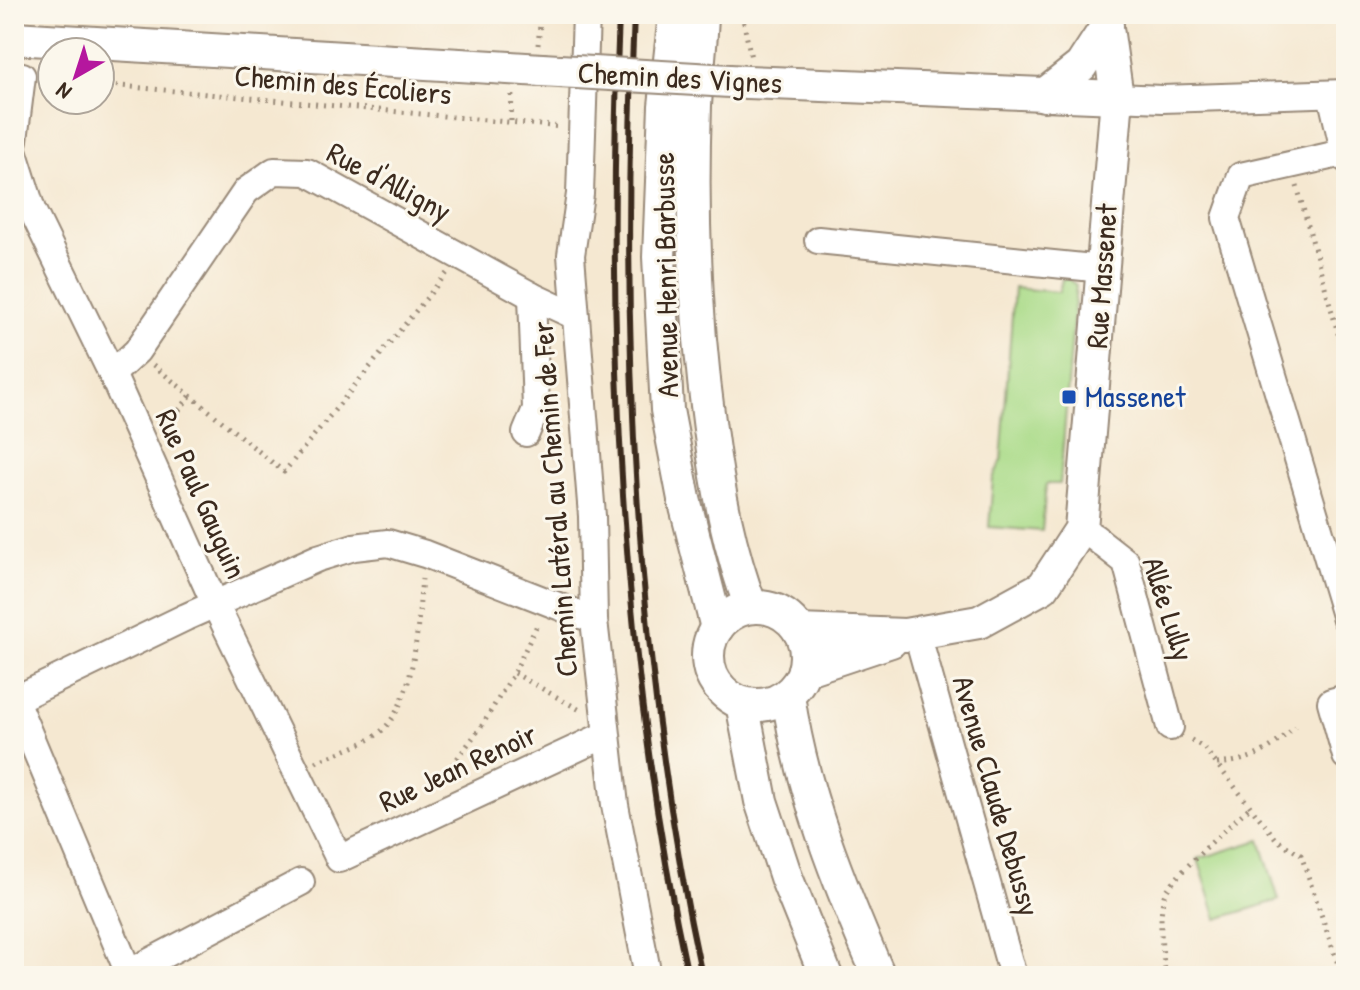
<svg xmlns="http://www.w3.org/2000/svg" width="1360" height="990" font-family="'Patrick Hand',sans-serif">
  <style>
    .green { fill: #aadb89; stroke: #728254; stroke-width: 2 }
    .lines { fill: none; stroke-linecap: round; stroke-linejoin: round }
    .minor-casing { stroke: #988978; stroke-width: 30 }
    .major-casing { stroke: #988978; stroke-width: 36 }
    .path { stroke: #988978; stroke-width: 5; stroke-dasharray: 2 6; stroke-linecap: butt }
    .minor { stroke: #fff; stroke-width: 26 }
    .major { stroke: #fff; stroke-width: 32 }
    .rail { stroke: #3b2a1e; stroke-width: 6 }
    .major-bridge-casing { stroke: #988978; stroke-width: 36; stroke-linecap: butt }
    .major-bridge { stroke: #fff; stroke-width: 32 }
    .transit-dot { fill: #1a4fb4; stroke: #fbf7ec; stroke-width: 3 }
    .labels { text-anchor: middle; stroke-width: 6; stroke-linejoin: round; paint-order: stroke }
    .street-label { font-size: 30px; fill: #3b2a1e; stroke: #fbf7ec }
    .transit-label { font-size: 30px; fill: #164399; stroke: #fbf7ec; text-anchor: start }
  </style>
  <rect width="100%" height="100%" fill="#fbf7ec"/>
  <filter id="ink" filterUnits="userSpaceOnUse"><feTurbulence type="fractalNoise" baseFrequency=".0125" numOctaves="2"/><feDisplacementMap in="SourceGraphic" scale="16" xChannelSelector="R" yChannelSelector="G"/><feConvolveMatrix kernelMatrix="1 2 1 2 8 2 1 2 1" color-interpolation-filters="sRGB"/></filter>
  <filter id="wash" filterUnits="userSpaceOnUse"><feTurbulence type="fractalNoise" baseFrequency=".006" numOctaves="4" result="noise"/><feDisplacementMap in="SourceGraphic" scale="32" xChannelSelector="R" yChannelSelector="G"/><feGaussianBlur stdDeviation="1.8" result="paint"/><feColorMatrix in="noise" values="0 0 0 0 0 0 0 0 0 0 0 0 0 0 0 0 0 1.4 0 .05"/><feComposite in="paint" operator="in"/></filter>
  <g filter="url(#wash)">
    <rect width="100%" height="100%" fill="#f5e8d1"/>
    <g class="green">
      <polygon points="1062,279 1068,279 1076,285 1060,484 1046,484 1042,531 989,527 993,478 1001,462 1014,288 1059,292"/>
      <polygon points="1260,840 1279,900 1217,919 1198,859"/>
    </g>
  </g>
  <g filter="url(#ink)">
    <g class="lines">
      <g class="minor-casing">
        <g id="minor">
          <polyline points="586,14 580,194 571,255 592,516 594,620 615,805 648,976"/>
          <polyline points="1331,94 1346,159"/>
          <polyline points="1117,97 1162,99 1346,93"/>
          <polyline points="14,140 22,76"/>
          <polyline points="14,153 32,210 112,374 215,604 339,859 605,735"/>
          <polyline points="1343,153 1241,176 1226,218 1346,619"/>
          <polyline points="818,240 1103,269"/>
          <polyline points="112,374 137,351 246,191 274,171 307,172 532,296 575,316"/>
          <polyline points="526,433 536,409 532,296"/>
          <polyline points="1081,529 1094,537 1126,562 1170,727"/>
          <polyline points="917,633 1013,976"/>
          <polyline points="14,698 130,976"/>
          <polyline points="1346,698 1331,702 1346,756"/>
          <polyline points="14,700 186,617 318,558 354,547 388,543 425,554 594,620"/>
          <polyline points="123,976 301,882"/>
        </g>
      </g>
      <g class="major-casing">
        <g id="major">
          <polyline points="675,14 665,106 659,257 667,410 684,499 717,628"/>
          <path d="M702 14C701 45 697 75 695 105 691 214 695 321 710 429 718 490 729 549 751 607"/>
          <polyline points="14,38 542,70"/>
          <polyline points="747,82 1117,97"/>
          <polyline points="1044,95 1081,66 1107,26"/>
          <circle cx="757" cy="656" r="49"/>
          <polyline points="799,631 905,635 979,622 1043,587 1081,529 1117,97 1105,14"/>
          <polyline points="804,670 891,641"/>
          <path d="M788 695C802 793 840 886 879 976"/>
          <polyline points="742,703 761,801 786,877 826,976"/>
        </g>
      </g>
      <g class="path">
        <polyline points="742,14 751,58"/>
        <polyline points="538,45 541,14"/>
        <polyline points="100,84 561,127"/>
        <polyline points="511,121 512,92"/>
        <polyline points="1297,186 1346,362"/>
        <polyline points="153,365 284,472 447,273"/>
        <polyline points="164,429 191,395"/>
        <polyline points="514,673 580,710"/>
        <polyline points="1191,740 1203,747 1277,840 1301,855 1342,976"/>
        <path d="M316 762C334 754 355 748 372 738 417 711 417 625 422 579"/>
        <path d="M1217 764C1254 760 1267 752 1295 727"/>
        <polyline points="438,784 481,727 514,673 538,623"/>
        <path d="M1166 976C1162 952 1158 920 1164 896 1169 880 1234 821 1250 807"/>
      </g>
      <use href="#minor" class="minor"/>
      <use href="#major" class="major"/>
      <g class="rail">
        <path d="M619 14C606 335 620 661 688 976"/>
        <path d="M634 14C620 335 634 661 702 976"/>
      </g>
      <g class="major-bridge-casing">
        <polyline id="major-bridge" points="542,70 747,82"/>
      </g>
      <use href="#major-bridge" class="major-bridge"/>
    </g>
  </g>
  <rect class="transit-dot" x="1061" y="389" width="16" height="16" rx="4"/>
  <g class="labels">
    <g class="street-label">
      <text transform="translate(680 78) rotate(3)" y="10">Chemin des Vignes</text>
      <text transform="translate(343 85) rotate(5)" y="10">Chemin des Écoliers</text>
      <text transform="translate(389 182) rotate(28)" y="10">Rue d'Alligny</text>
      <text transform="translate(666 275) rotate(-91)" y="10">Avenue Henri Barbusse</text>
      <text transform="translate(1102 276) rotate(-86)" y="10">Rue Massenet</text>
      <text transform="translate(201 494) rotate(66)" y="10">Rue Paul Gauguin</text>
      <text transform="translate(555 499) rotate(-94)" y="10">Chemin Latéral au Chemin de Fer</text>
      <text transform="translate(1168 609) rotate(72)" y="10">Allée Lully</text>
      <text transform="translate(458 768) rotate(-25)" y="10">Rue Jean Renoir</text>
      <text transform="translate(996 796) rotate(74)" y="10">Avenue Claude Debussy</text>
    </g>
    <g class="transit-label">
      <text x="1085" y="407">Massenet</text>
    </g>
  </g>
  <rect width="1360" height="990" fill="none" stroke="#fbf7ec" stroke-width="48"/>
  <g transform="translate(76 76) rotate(219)"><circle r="38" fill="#fbf7ec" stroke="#aea59a" stroke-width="2"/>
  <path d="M0-6L14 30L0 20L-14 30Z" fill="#b5179e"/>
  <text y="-12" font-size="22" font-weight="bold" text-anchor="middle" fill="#3b2a1e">N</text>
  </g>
</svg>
